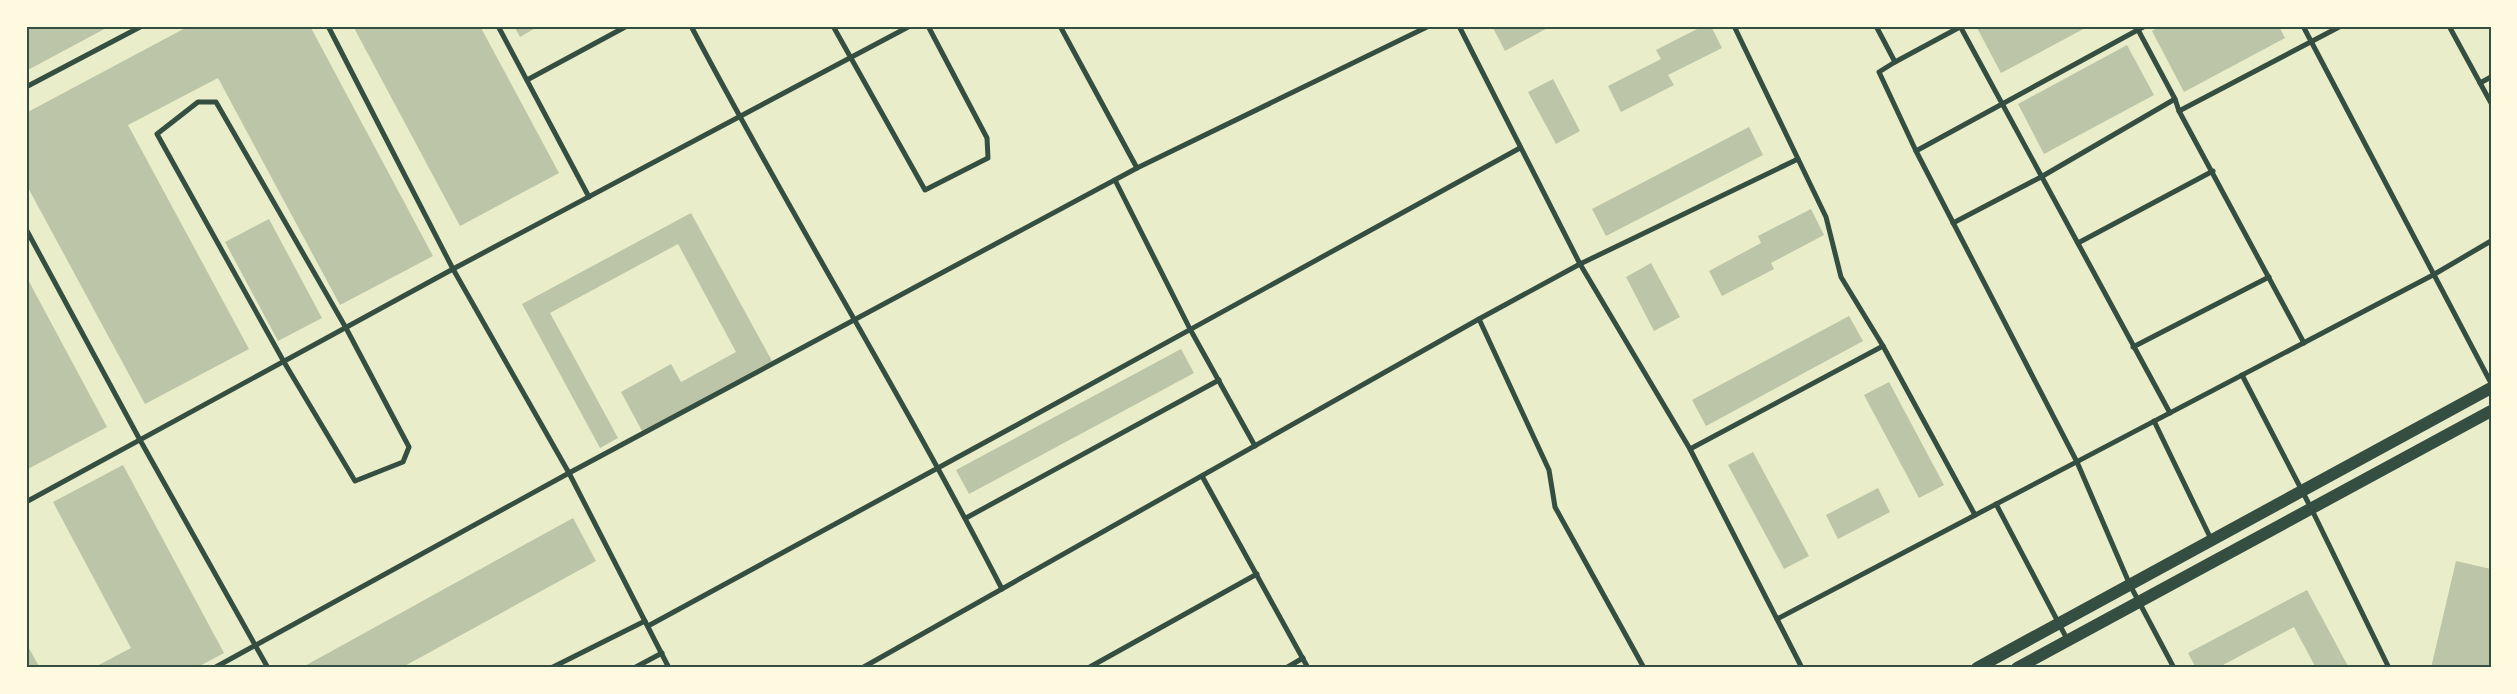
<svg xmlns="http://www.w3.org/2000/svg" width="2517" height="694" font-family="'Public Sans',sans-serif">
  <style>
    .building { fill: #bcc5a7 }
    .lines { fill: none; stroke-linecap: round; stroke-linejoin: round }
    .minor { stroke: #344e41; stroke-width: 5 }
    .primary { stroke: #344e41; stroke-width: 12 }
    .neatline { fill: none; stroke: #344e41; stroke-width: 2 }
  </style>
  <rect width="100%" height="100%" fill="#e9edc9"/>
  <g class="building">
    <polygon points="26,26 110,26 26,71"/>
    <polygon points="189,26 310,26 433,256 340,305 218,78 128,125 249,349 145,404 26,184 26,113"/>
    <polygon points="353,26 480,26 559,173 460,226"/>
    <polygon points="514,26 539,26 520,37"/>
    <polygon points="1492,26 1551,26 1505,51"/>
    <polygon points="1703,26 1711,26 1722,48 1668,75 1674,85 1621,112 1608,86 1661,59 1656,50"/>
    <polygon points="1976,26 2089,26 2001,73"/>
    <polygon points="2161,26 2279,26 2285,38 2184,92 2152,31"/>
    <polygon points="2127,45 2154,95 2044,154 2018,104"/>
    <polygon points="1553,79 1580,131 1556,144 1528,92"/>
    <polygon points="1749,127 1763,155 1606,236 1592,209"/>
    <polygon points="1811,209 1824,235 1771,263 1774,269 1722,296 1709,271 1761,243 1758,236"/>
    <polygon points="691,213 772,361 642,431 621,392 671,364 681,382 736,352 678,244 550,313 618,438 600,448 522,304"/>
    <polygon points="269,219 322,318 278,341 225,242"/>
    <polygon points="1651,263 1680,317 1654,331 1626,277"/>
    <polygon points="26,276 107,427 28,469 26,466"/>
    <polygon points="1849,316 1863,341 1706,426 1692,400"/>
    <polygon points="1181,349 1194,373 969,494 956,470"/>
    <polygon points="1889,382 1944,485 1919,498 1864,395"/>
    <polygon points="1753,452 1809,556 1784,569 1728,465"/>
    <polygon points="123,465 224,653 196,668 93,668 131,648 53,502"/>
    <polygon points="1878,488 1890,512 1838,539 1826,515"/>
    <polygon points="573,518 596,561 401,668 301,668"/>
    <polygon points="2456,561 2491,569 2491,668 2431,668"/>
    <polygon points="2307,590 2349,668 2316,668 2294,627 2223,665 2224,668 2196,668 2188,653"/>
    <polygon points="26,643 40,668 26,668"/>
  </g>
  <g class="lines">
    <g class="minor">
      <polyline points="328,26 453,269 569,473 669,668"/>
      <polyline points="498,26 589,197"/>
      <path d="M691 26C791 216 904 398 1002 589"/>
      <polyline points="833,26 925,190 988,158 987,138 928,26"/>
      <polyline points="1060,26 1137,168"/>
      <polyline points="1459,26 1580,264 1690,449 1802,668"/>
      <polyline points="1734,26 1826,217 1841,277 1883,346 1975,515"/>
      <polyline points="1876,26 1895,62 1960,27"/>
      <polyline points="1960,26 2170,413"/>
      <polyline points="2136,26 2175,99 2179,111 2304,343"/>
      <polyline points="2303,26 2491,383"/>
      <polyline points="2449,26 2491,103"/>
      <polyline points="1895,62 1879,72 1916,151 2077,462 2130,585 2174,668"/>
      <polyline points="527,80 627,26"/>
      <polyline points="2480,83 2491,77"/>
      <polyline points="26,87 142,26"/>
      <polygon points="198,102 216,102 346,328 409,447 403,462 355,481 284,362 157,134"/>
      <polyline points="2179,111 2341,26"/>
      <polyline points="1916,151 2145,26"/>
      <polyline points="1115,180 1190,329 1255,446"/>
      <polyline points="1953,223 2041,177 2175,99"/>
      <polyline points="26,229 140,440 268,668"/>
      <polyline points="2078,243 2213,171"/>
      <polyline points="1479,319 1549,470 1555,507 1644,668"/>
      <polyline points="2133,347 2269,277"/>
      <polyline points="2242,375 2311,508 2389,668"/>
      <polyline points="2154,421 2211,539"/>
      <polyline points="1690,449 1883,346"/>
      <polyline points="1202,476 1308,668"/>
      <polyline points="26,502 453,269 910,26"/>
      <polyline points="1996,504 2067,639"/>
      <polyline points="966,518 1219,380"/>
      <polyline points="1777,619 2433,275 2491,241"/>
      <path d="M648 626C940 469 1229 307 1520 148"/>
      <polyline points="214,668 569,473 1137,168 1429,26"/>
      <polyline points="551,668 645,621"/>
      <polyline points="634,668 662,653"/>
      <polyline points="862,668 1479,319 1580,264 1798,159"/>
      <polyline points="1088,668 1257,574"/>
      <polyline points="1286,668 1303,658"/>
    </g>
    <g class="primary">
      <polyline points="1977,668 2491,388"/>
      <polyline points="2017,668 2491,411"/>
    </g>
  </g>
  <rect width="2517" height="694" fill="none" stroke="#fefae0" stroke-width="55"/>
  <rect x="28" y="28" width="2462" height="638" class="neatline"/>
</svg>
